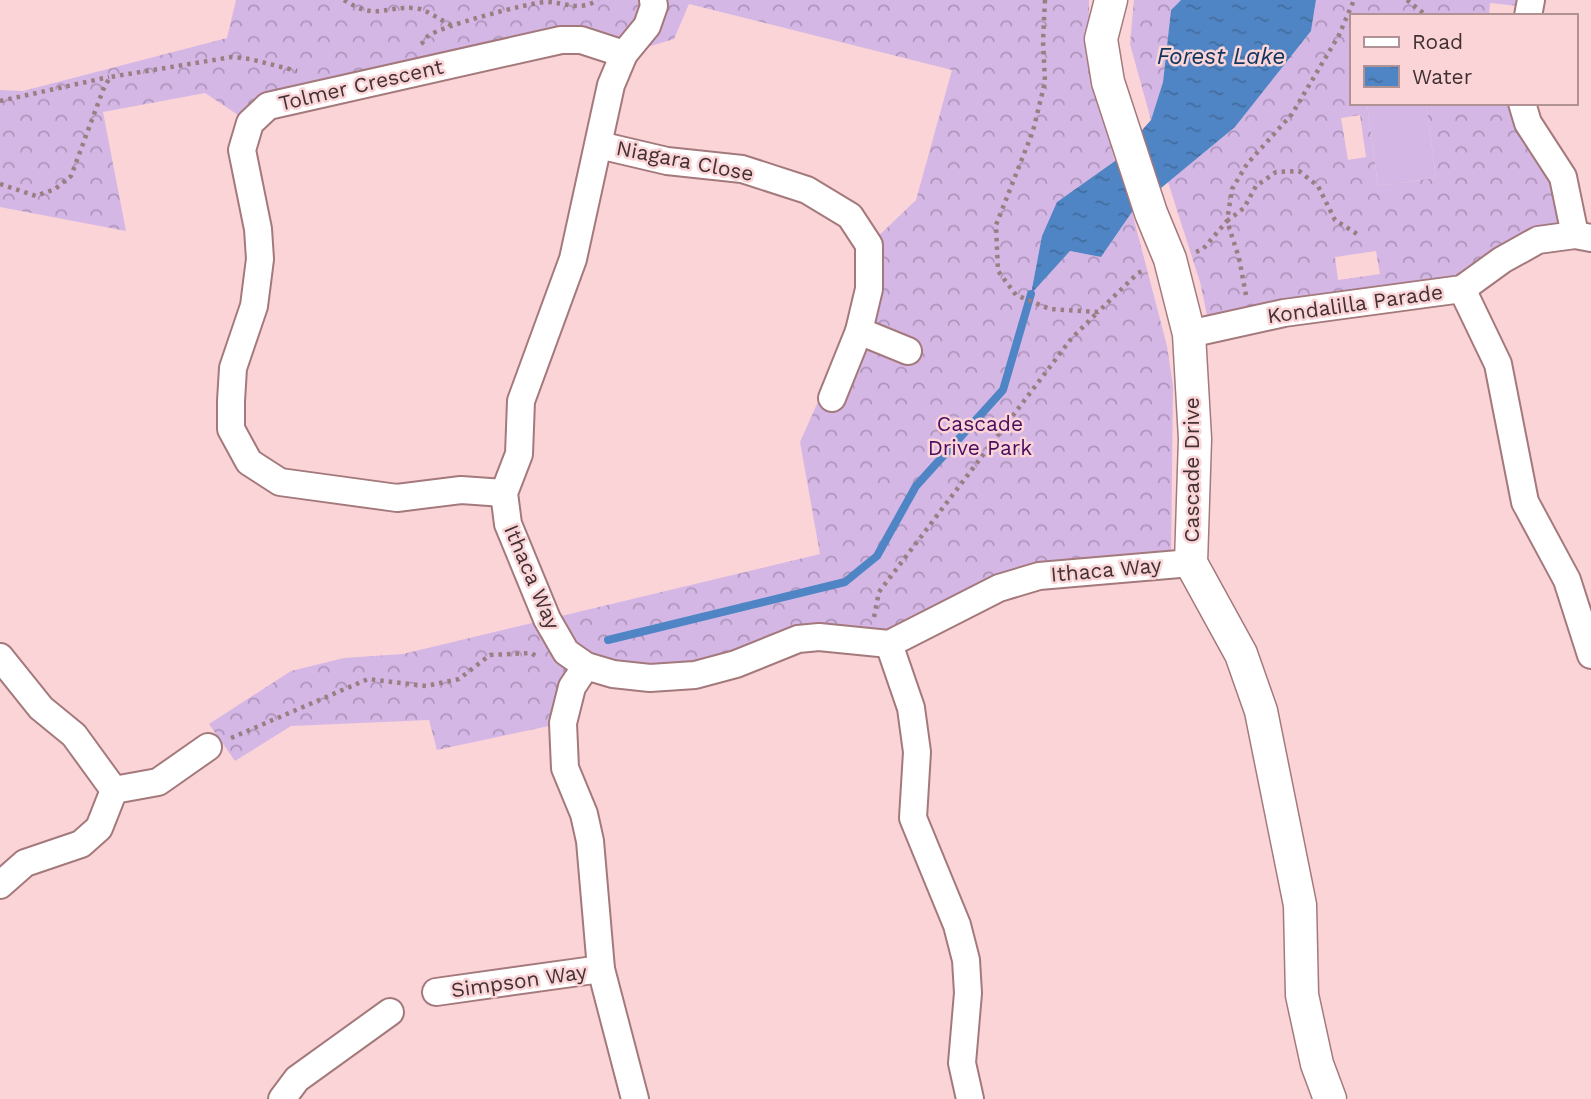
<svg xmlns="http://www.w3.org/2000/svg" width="1591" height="1099" font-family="'Work Sans',sans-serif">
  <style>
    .grass { fill: #d5b7e6 }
    .forest { fill: url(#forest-crowns); fill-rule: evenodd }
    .water { fill: url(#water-ripples) }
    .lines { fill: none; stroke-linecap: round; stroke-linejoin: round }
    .stream { stroke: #4f85c4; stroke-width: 8 }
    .minor-casing { stroke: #a4797c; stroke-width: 30 }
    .tertiary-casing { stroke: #a4797c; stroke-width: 35 }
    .path { stroke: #9a7e81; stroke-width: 4.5; stroke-dasharray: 3.5 5; stroke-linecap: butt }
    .minor { stroke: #fff; stroke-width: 26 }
    .tertiary { stroke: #fff; stroke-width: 32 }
    .labels { text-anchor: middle; stroke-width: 5; stroke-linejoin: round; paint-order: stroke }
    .street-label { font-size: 21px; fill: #423032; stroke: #fad4d7 }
    .park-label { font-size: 21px; fill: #490c62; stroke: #fad4d7 }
    .water-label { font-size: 23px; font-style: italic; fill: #0d345e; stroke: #fad4d7 }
  </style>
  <defs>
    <pattern id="forest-crowns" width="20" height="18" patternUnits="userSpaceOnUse" patternTransform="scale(1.75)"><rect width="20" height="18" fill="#d5b7e6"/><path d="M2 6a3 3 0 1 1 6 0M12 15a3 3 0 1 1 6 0" fill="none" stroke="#ae95bb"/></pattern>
    <pattern id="water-ripples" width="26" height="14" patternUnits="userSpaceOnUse" patternTransform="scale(1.75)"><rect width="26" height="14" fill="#4f85c4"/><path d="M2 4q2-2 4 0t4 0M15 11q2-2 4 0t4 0" fill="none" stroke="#436da0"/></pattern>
  </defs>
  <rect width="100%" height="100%" fill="#fad4d7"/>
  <polygon class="grass" points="1367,103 1426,103 1436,178 1378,186"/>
  <g class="forest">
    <polygon points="236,0 1089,0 1089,46 1093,82 1115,161 1057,202 1032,293 1070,251 1101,257 1132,212 1167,346 1173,386 1171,564 1039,576 889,644 819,637 736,664 586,666 563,723 437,750 429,720 291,726 235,761 209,724 291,671 344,658 403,654 820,554 800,442 821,395 832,398 869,245 916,200 952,70 689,4 674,39 624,54 581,40 250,123 205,93 103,112 126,231 0,207 0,90 23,91 227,38"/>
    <polygon points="1134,0 1181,0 1171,10 1163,82 1151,120 1130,44"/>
    <path d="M1316 0H1531L1519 6 1490 3 1489 16H1351V103H1367L1378 186 1436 178 1426 103H1522L1575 235 1462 289 1210 329 1200 282 1168 182 1235 127 1311 31ZM1360 115 1366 157 1348 160 1341 118ZM1376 251 1380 274 1338 280 1335 257Z"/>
  </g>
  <polygon class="water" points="1181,0 1316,0 1311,31 1235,127 1132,212 1101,257 1070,251 1031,294 1042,236 1057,202 1115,161 1151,120 1163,82 1171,10"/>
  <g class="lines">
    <polyline class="stream" points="608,640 845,582 877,556 916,486 1003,390 1031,294"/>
    <g class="minor-casing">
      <g id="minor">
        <polyline points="653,0 654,6 647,26 624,54 611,85 573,259 521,401 519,454 504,493 508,524 547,619 566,652 586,666 613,674 650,678 695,675 736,664 798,639 819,637 889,644 999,588 1039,576 1191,563"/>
        <polyline points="1528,16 1531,0"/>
        <polyline points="1522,103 1528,123 1563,177 1575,235"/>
        <polyline points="599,145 667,161 742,169 807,190 850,216 869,245 869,289 859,331 832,398"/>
        <polyline points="1462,289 1498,364 1525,502 1567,580 1591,655"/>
        <polyline points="859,331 908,351"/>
        <polyline points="1189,334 1284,313 1462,289 1502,260 1538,240 1575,235 1591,238"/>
        <polyline points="504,493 461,490 397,498 280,482 249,462 231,429 231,401 233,368 254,306 260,259 258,229 242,150 250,123 268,106 561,40 581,40 624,54"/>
        <polyline points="889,644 911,708 917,752 913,818 957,925 966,960 968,993 962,1063 970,1099"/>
        <polyline points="0,657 41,708 74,735 114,790"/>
        <polyline points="586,666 572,687 563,723 565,768 584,814 590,841 601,969 635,1099"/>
        <polyline points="0,885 25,863 81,844 99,828 114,790 158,782 208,747"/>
        <polyline points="436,992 601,969"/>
        <polyline points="282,1099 297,1079 390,1012"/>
      </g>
    </g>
    <g class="tertiary-casing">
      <polyline id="tertiary" points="1111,0 1101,39 1108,82 1151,213 1170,259 1189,334 1195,439 1191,563 1241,654 1261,711 1300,905 1302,995 1317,1064 1330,1099"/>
    </g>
    <g class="path">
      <path d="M344 0C377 21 382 6 415 8 426 9 440 20 451 25"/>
      <polyline points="1045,0 1043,41 1045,82 1033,131 996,225 998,271 1016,295 1050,309 1098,312 1138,273 1145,270"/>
      <polyline points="1407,0 1427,16"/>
      <path d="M421 44C424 42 425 38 428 36 441 26 528 3 545 2 566 2 578 12 598 0"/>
      <polyline points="0,101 109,77"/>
      <polyline points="0,184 36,196 55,189 71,176 103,90 110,77 232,57 250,59 297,71"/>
      <polyline points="1196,252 1203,249 1227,221 1232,189 1247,164 1292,114 1339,35 1354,0"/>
      <polyline points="1246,295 1239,258 1227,221 1244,208 1256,186 1276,172 1299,171 1318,186 1335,220 1357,234"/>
      <polyline points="874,617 879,592 1071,339 1098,312"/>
      <polyline points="231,738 368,679 426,686 459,679 490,655 531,653 536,656"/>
    </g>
    <use href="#minor" class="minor"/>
    <use href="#tertiary" class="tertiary"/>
  </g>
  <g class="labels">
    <g class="street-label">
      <text transform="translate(361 85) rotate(-13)" y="7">Tolmer Crescent</text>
      <text transform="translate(685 161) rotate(11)" y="7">Niagara Close</text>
      <text transform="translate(1355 304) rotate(-8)" y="7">Kondalilla Parade</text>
      <text transform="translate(1192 470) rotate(-90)" y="7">Cascade Drive</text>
      <text transform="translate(1106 570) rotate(-5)" y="7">Ithaca Way</text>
      <text transform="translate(532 577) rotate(67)" y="7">Ithaca Way</text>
      <text transform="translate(519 981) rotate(-8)" y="7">Simpson Way</text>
    </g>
    <g class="park-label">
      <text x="980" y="431">Cascade<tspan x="980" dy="24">Drive Park</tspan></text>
    </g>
    <g class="water-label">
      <text x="1221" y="64">Forest Lake</text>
    </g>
  </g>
  <rect x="1350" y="14" width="228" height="91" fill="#fad4d7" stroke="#b09295" stroke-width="2"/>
  <rect x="1364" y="37" width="35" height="10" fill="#ffffff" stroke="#b09295" stroke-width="2"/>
  <text x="1412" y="49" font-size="21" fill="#423032">Road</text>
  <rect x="1364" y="66" width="35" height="21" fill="url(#water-ripples)" stroke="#b09295" stroke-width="2"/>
  <text x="1412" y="84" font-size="21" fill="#423032">Water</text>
</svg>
